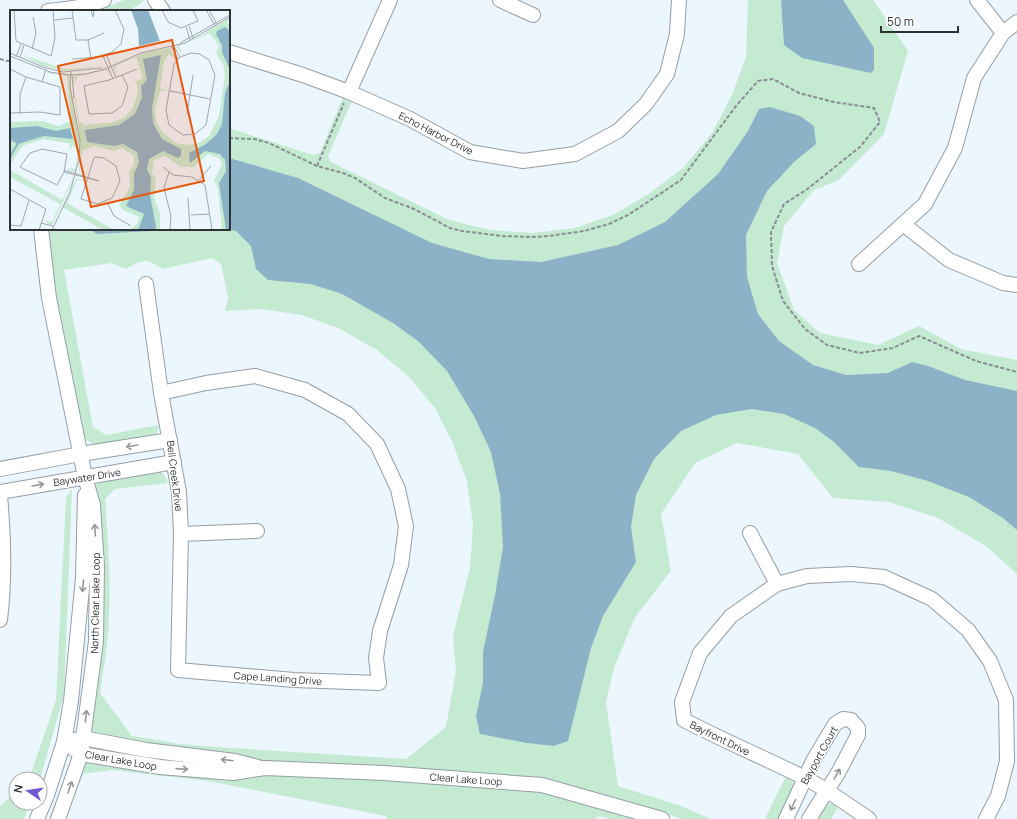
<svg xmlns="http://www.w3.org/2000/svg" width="1017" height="819" font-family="Manrope,sans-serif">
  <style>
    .green { fill: #c5ead2 }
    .water { fill: #8cb2c8 }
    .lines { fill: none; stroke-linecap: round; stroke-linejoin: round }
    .minor-casing { stroke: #959ea6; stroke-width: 16 }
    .path { stroke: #888e94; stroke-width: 2; stroke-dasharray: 4 2; stroke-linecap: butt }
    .minor { stroke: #fff; stroke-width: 14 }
    .oneway { stroke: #96989a }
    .labels { text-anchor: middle; stroke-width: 3; stroke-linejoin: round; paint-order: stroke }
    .street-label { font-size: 10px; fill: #2e3135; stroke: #fff }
    .inset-river { fill: none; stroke: #8cb2c8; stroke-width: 2 }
    .inset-road { fill: none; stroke: #a0a7ae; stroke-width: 1 }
    .view { fill: #e8590c; fill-opacity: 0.15; stroke: #e8590c; stroke-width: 2 }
    .inset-edge { fill: none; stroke: #2e3135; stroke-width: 2 }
  </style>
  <rect width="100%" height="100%" fill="#ecf6ff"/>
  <g class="green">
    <polygon points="124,0 145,0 129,11 98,11"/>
    <path d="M748 0H873L908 51 884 134 839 180 814 190 784 226 777 263 794 310 820 333 878 345 919 326 961 349 1017 360V574L986 546 938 518 889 502 833 498 798 454 737 443 695 463 661 514 671 571 635 617 614 668 606 702 618 786 681 806 711 819H682L634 803 573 788 270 763 98 737 89 730 94 500 95 486 101 481 160 471 165 476 168 483 115 489 105 499C108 539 111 579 109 619 108 644 104 668 100 693L132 736 181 744 216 747 406 759 446 727 456 671 453 636 470 568 473 525 467 481 452 441 435 408 408 376 377 350 340 329 302 315 259 309 225 311 228 298 221 264 212 258 163 269C145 258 144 259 126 269L111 263 64 270 93 427 106 435 159 425 156 437 95 447 82 435 54 301 47 229H229V128L313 155 320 153 343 97 352 101 328 156 331 162 449 220 490 230 533 233 575 228 615 214 650 193 684 167 712 133 732 95 746 57Z"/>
    <polygon points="72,489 64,695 40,779 29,779 56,700 66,497"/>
    <polygon points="82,756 261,773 396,779 535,791 639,819 610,819 599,816 595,819 387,819 386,816 208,781 112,770 83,774 65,819"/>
    <path d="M786 776C790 779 794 781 794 786 795 795 783 811 779 819H765Z"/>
    <polygon points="16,791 16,803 30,803 24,819 0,819 0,806"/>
    <polygon points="828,803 839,805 831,819 816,819 822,808"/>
  </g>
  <g class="water">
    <polygon points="781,0 843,0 874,48 874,70 871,73 802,58 784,45"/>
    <polygon points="770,107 800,116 814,126 816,144 794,162 767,191 746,235 747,277 758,314 779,341 813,365 846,375 888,373 912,362 928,366 965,380 1017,391 1017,530 1003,518 969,497 928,481 891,471 859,467 834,442 815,428 784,414 752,409 716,415 681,431 654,459 636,495 631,527 636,562 603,616 591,648 568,741 554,746 527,743 480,734 476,717 483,682 483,652 495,595 503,547 500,494 491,452 474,416 447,371 419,342 393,323 342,294 311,284 268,280 256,269 251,246 236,231 227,229 229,229 229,158 298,178 432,243 489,259 541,262 618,245 665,222 718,174 748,131 759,109"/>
    <polygon points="89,229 187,229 97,234"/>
  </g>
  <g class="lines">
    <g class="minor-casing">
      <g id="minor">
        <polyline points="155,0 163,11"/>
        <polyline points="500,0 533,15"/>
        <polyline points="977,0 1003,33"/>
        <path d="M48 11C67 9 86 7 104 0"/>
        <polyline points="229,52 303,75 349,92 410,119 470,152 523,161 575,154 618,131 646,104 667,74 677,34 679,0"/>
        <polyline points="349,92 390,0"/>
        <polyline points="903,224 949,260 1003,283 1017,285"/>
        <polyline points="41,229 49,298 85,477 93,505 97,566 96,641 81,754 58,819"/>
        <polyline points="859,264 925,204 955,148 974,78 1003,33 1017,22"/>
        <polyline points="146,284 161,393 179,492 181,534 178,670 294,680 379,683 376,658 380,631 401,565 406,526 398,489 377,444 348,414 305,390 255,376 206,383 161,393"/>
        <polyline points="0,469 81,454 170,440"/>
        <polyline points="0,492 174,462"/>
        <path d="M0 496C4 538 5 579 0 620"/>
        <polyline points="750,533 777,584"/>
        <polyline points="181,534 257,531"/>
        <polyline points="74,740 83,738 146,750 235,761 258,767"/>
        <polyline points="64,742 81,754 160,767 233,773 265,768 384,773 542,785 662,819"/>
        <polyline points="37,819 47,795 64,742 71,701 83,578 85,495"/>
        <polyline points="786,819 814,759 835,724 843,719 851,720 858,728 858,735 838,773 809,819"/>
        <path d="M869 819C848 805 828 790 805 778 765 758 724 741 684 720L682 702 700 653 731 616 777 584 807 576 851 574 884 577 932 599 968 630 990 661 999 683 1006 700 1007 761 998 796 986 819"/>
      </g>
    </g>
    <g class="path">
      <polyline points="0,59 7,61 11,61"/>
      <polyline points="229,138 254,139 269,143 317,166 343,173 355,178 385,198 414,209 450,228 462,231 502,236 532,237 548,236 584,231 609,224 628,215 681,180 736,106 758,81 773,79 799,93 834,102 874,108 880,122 860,147 806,190 784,204 771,232 772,266 783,301 805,329 827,345 860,353 893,348 919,336 976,361 1017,372"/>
      <polyline points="317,166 344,103"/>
    </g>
    <use href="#minor" class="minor"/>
  </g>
  <defs><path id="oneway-shaft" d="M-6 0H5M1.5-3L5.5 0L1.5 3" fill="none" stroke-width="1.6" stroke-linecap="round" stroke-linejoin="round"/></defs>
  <g class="oneway">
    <use href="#oneway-shaft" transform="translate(132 446) rotate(171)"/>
    <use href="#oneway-shaft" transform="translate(38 485) rotate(-10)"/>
    <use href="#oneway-shaft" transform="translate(95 530) rotate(-94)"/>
    <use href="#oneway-shaft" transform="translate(83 586) rotate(95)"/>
    <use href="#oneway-shaft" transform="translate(86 716) rotate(-83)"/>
    <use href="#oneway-shaft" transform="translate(227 760) rotate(-173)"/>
    <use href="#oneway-shaft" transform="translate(182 769) rotate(4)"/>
    <use href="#oneway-shaft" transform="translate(837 774) rotate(-60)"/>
    <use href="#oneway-shaft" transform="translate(70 787) rotate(-71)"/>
    <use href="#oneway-shaft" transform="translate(793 805) rotate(116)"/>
  </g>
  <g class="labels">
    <g class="street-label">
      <text transform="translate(436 133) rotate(27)" y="4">Echo Harbor Drive</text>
      <text transform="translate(175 476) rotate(83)" y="4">Bell Creek Drive</text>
      <text transform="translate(87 477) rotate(-9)" y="4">Baywater Drive</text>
      <text transform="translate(95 603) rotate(-89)" y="4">North Clear Lake Loop</text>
      <text transform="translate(278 678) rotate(4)" y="4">Cape Landing Drive</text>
      <text transform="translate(720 738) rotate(26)" y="4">Bayfront Drive</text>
      <text transform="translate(819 755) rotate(-61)" y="4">Bayport Court</text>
      <text transform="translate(121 760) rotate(10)" y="4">Clear Lake Loop</text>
      <text transform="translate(466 779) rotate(4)" y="4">Clear Lake Loop</text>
    </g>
  </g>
  <g transform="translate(10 10)">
    <rect width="220" height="220" fill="#ecf6ff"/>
    <path d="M220 7 217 12 220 16V220H212L208 178 204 171 212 154 209 148 198 144 184 157H171L155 146 144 150 142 163 146 168 144 187 150 204V220H120L127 214 129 207 113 200 109 195 120 177 119 161 124 155V146L112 138 104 141 84 136 72 141 70 161 79 164 69 162 70 127 65 92 63 66 97 59 101 68 96 60 69 66 64 72V79L69 111 75 115 104 112 115 107 123 98 128 82 126 71 133 68 126 47 105 56 108 66 103 57 104 55 134 43 160 38 166 50 159 44 154 51 150 78 159 81H150L145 99 146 111 152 122 166 133 178 135 189 133 199 126 209 106 215 65 213 54 206 43 209 36 200 23 169 36 172 45 166 36 192 25ZM12 45 55 59 96 56 56 61 33 56ZM37 62 59 65 69 129 68 148 66 161 64 162 56 158 65 159 68 139 63 135 58 141 60 134 58 133 33 129 12 136 0 155V112L32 111 49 116 61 110 57 66 37 63 34 71ZM0 160 52 190 63 168 55 165 64 168 43 213 41 215 33 210 42 212 50 194 0 167ZM67 168 77 172 67 170 57 193 104 220H93L52 197Z" fill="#c5ead2"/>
    <path d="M121 0H138L150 31 129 36 128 19ZM215 17 220 21V60L212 42V35L206 24 207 21ZM151 45 142 98 143 113 152 129 171 139V145L168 148 153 141 139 149 137 159 141 168 140 185 146 216 145 220H128L134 204 116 196 124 180V164L129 152 127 142 113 134 104 136 77 132 75 120 109 115 125 104 132 87 131 76 137 70 133 49ZM220 71V220H216L209 173 216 161 215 150 210 144 195 141 180 153 179 143 196 134 207 124 212 114 215 83ZM27 116 46 121 60 118 63 129 34 126 8 134 0 130V118Z" fill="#8cb2c8"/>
    <path class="inset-river" d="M0 147 8 133"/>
    <path class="inset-road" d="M4 0 6 31 41 46 45 28 43 0M62 0 66 30H78L94 23M81 0 83 7 84 0M152 0 158 12 171 18 188 11 183 0M196 0 205 16M199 0 207 14M44 10 63 8M179 16 183 28M176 17 180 30M78 30 81 49M170 33 220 5M161 36 168 49M164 36 170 47M22 39 26 23 23 7M0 43 33 57 53 62 92 58M181 43 190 44 199 50 205 65 196 115 185 124 173 125 159 115 156 100 164 54 170 47ZM96 44 106 68M0 46 40 62 60 65 76 64 95 59 131 43 175 33 220 7M93 46 103 69M6 47 11 34M10 47 14 35M62 49 88 47 102 42 111 34 114 19 105 0M0 59 16 67 50 77V105L30 102 0 103M62 65 64 88M112 65 118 77 112 96 102 103 79 104 74 76 99 70 112 65 127 59M32 72 36 59M160 81 200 89M10 104V84L16 67M177 104 183 65M32 139 57 144 54 162 47 175 10 157 20 143ZM86 147 94 148 106 156 110 171 102 188 88 194 71 189 84 148ZM153 157 163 165 182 167 195 175 202 220M54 162 89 171 54 160M159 162 154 178 161 206 160 220M189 170 201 156M0 179 36 199 29 220M178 188 180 220M97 192 104 206 121 216M181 205 200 204M31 213 43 216M0 215 11 216 19 190M42 220 60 182 69 150 70 130 60 77 61 62"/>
    <path class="view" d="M162 30 194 171 81 197 48 56Z"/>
    <rect width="220" height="220" class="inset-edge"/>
  </g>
  <g transform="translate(28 791) rotate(283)"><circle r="19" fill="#ffffff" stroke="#abadae"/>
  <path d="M0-3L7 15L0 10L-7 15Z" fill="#7259d3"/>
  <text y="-6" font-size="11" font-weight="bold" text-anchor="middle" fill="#2e3135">N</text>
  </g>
  <path d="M881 26v6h77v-6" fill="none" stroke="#2e3135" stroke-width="2"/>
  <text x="887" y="26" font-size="12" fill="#2e3135" stroke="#ffffff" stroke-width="3" paint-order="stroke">50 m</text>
</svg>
